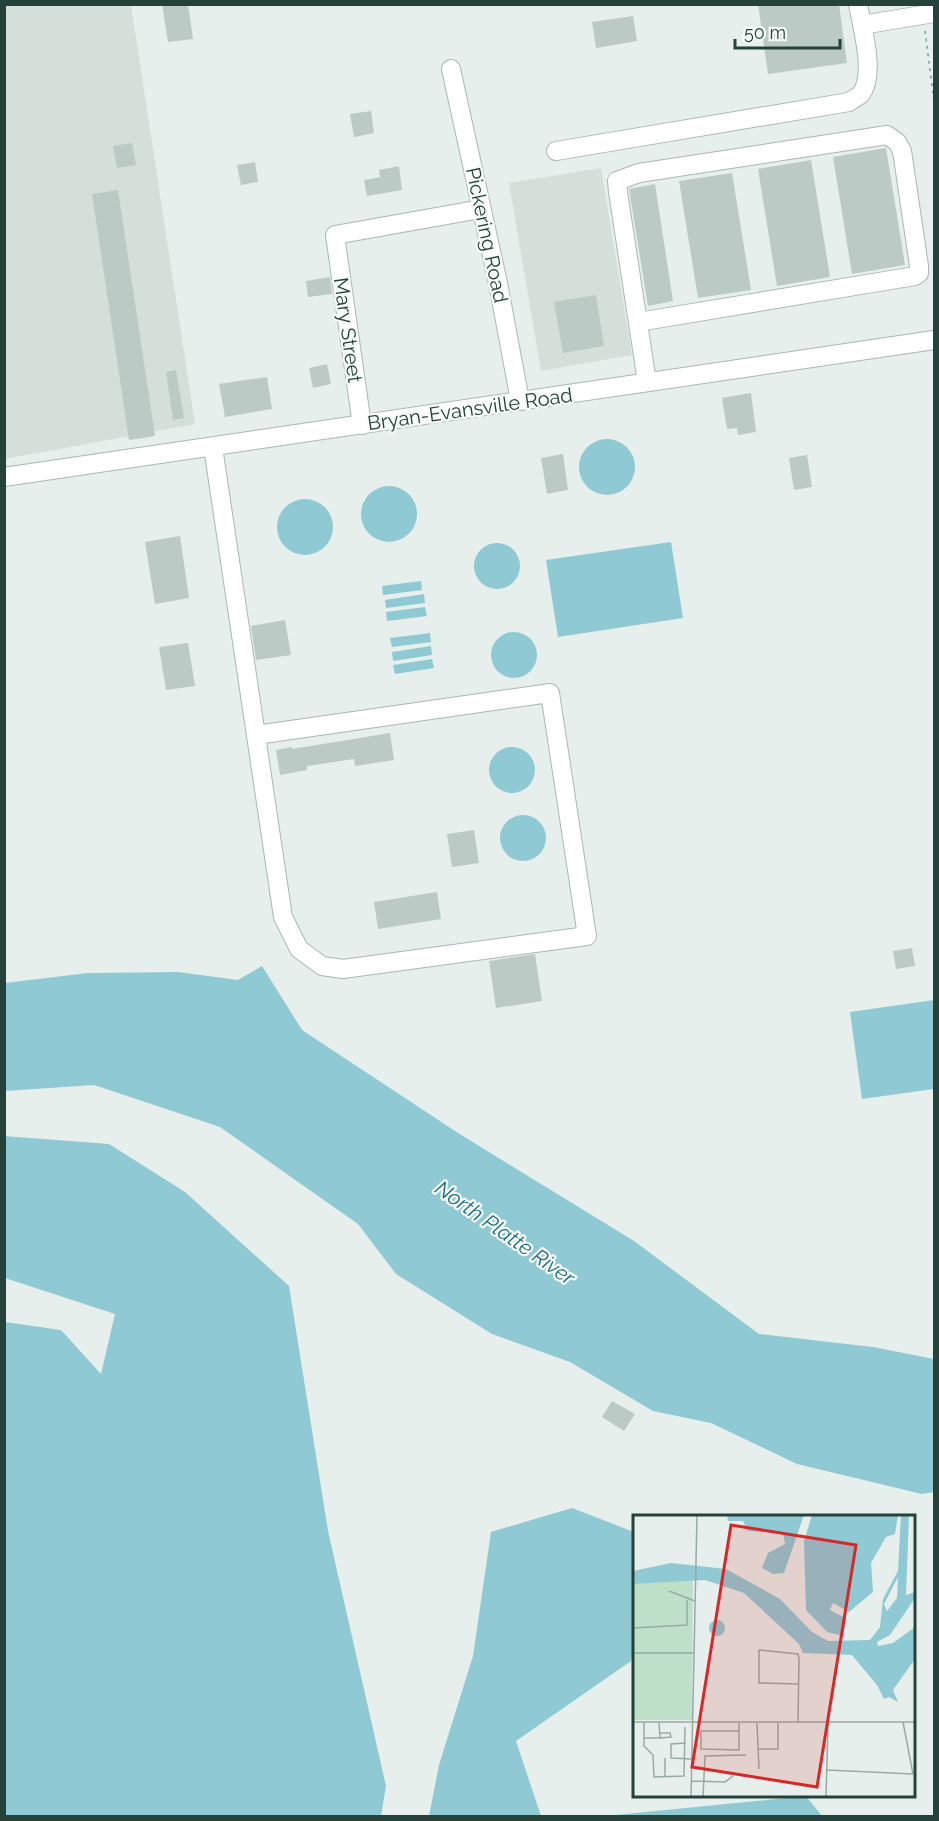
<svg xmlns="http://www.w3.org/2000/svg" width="939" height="1821" font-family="Raleway,sans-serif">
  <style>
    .built { fill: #d4dfda }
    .water { fill: #8ec9d4 }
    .building { fill: #bbcac4 }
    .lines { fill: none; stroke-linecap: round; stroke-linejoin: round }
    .minor-casing { stroke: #a8b8b2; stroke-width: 20 }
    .path { stroke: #86b3a5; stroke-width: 2; stroke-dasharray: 3 4.5; stroke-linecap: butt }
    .minor { stroke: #fff; stroke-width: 18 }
    .labels { text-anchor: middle; stroke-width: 4.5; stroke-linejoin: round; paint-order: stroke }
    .street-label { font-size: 20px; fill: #24423a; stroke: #f7fbf9 }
    .water-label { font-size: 21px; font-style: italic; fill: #1c6f80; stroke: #f7fbf9 }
    .inset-road { fill: none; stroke: #98aaa4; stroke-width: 1.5 }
    .view { fill: #d62828; fill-opacity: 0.15; stroke: #d62828; stroke-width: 3 }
    .inset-edge { fill: none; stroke: #24423a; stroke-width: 3 }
  </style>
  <rect width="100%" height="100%" fill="#e6efeb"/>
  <g class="built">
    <polygon points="5,5 131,5 195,424 5,459"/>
    <polygon points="601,168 632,355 541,371 509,183"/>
  </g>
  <g class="water">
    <circle cx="607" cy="467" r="28"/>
    <circle cx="389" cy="514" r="28"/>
    <circle cx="305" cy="527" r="28"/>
    <polygon points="671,542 683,618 558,637 546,560"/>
    <circle cx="497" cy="566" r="23"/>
    <polygon points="421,581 422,590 383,595 382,586"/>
    <polygon points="424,594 425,603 386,608 385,600"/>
    <polygon points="425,607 427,616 387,621 386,612"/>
    <circle cx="514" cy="655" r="23"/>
    <polygon points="430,633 431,642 392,647 390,638"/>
    <polygon points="431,646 432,655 393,661 392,652"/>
    <polygon points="432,659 434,668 395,674 393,665"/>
    <circle cx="512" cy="770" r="23"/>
    <circle cx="523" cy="838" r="23"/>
    <polygon points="262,966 302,1030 458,1133 634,1241 759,1334 873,1347 934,1359 934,1492 922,1494 797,1464 711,1423 653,1411 570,1362 492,1334 396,1274 358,1224 220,1127 94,1085 5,1091 5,983 88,973 178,972 238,980"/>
    <polygon points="934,1000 934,1089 862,1099 850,1012"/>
    <polygon points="4,1136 109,1144 185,1192 289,1286 328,1531 386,1786 381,1816 5,1816 5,1322 61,1330 101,1374 115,1314 5,1278"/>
    <polygon points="572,1508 634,1532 634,1644 631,1661 516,1741 541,1816 429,1816 439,1765 473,1656 491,1532"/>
    <polygon points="806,1796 822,1816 605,1816"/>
  </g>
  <g class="building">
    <polygon points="162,4 188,4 193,39 168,42"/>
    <polygon points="758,4 839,4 847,63 768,74"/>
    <polygon points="633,16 637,41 596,48 592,22"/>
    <polygon points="371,111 374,133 354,137 350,114"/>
    <polygon points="132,143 136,165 117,168 113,146"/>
    <polygon points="886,148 905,265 852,274 833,157"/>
    <polygon points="811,160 830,277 777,286 758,169"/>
    <polygon points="255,162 258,182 241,185 237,165"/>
    <polygon points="399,166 402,190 367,196 364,180 380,177 379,170"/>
    <polygon points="732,173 751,290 698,298 679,181"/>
    <polygon points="655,184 673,301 648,306 629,189"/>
    <polygon points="118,190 155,436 129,440 92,194"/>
    <polygon points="330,277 332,294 308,297 306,281"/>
    <polygon points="596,295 604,346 563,353 554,302"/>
    <polygon points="327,364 331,384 313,388 309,368"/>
    <polygon points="176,370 184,418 173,420 166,372"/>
    <polygon points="267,377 272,409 225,417 219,384"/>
    <polygon points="751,393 756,432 738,435 737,428 727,429 722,398"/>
    <polygon points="563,454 568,490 547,494 541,458"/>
    <polygon points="807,455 812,487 794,490 789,458"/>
    <polygon points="180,536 189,598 155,604 145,542"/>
    <polygon points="285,620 291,655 256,660 251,626"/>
    <polygon points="188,643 195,686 166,690 159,647"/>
    <polygon points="390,733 394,760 355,766 354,759 307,766 307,770 280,775 276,750 292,747 292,749"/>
    <polygon points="474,830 479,863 452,867 447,834"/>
    <polygon points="437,892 441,919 378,929 374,902"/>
    <polygon points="912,948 915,966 896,969 893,951"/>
    <polygon points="535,954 542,1001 496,1008 489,961"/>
    <polygon points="612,1401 635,1414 624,1431 602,1417"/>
  </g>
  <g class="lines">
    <g class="minor-casing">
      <g id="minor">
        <polyline points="862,25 934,13"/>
        <polyline points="451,69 498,283 520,401"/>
        <path d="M556 151 849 102C853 99 858 97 861 94 876 74 862 28 858 4"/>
        <polyline points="638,322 915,276 919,273 919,266 902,151 897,142 887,135 639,173 617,181 618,192 647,382"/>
        <polyline points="362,425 335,235 481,209"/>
        <polyline points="213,447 283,917 299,949 322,966 343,969 587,936 550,693 256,735"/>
        <polyline points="4,477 934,340"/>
      </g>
    </g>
    <polyline class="path" points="925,31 934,101"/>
    <use href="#minor" class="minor"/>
  </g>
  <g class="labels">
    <g class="street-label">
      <text transform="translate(487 235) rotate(78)" y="7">Pickering Road</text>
      <text transform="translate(348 330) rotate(82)" y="7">Mary Street</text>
      <text transform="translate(470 409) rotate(-8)" y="7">Bryan-Evansville Road</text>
    </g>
    <g class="water-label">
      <text transform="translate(505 1233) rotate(35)" y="7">North Platte River</text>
    </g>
  </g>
  <g transform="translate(633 1515)">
    <rect width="282" height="282" fill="#e6efeb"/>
    <path d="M60 65 59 205H0V69Z" fill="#bfe0c8"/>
    <path d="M94 0H171L151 58 140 59 129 53 135 38 152 29 150 18 115 16 110 6H95ZM179 0H265L262 19 253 22 238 48 240 77 216 97 200 88 197 95 214 104 210 121 194 117 173 95 171 26ZM268 0H276L273 80 282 77V83L257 120 244 127 245 131 260 128 282 112V144L260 175 265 187 256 182 251 184 244 170 219 140 170 138 166 129 111 78 72 65 0 69V56L38 48 93 54 147 84 179 117 195 126 237 125 247 112 250 84 265 56ZM265 62 264 83 254 96 251 89ZM76 113a8 8 0 1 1 16 0a8 8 0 1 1-16 0Z" fill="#8ec9d4" fill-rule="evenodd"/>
    <path class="inset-road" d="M36 76 62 86M0 113 54 110V85M0 138H61M0 207H282M11 207V231L20 240 21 262 51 261 52 212M124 208 126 254M165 208 166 144 165 139 126 135V168L166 169M106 216H68V234L106 235V208M26 218H37L38 222 27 223M11 223H27L26 207M53 228 38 229V243L59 244M125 234H145V208M32 243V262M194 255 280 259 270 207M59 266 92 267 100 261M58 282 64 0M70 282 72 241 113 240M193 282 195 209"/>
    <path class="view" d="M98 10 223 30 184 272 59 252Z"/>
    <rect width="282" height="282" class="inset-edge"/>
  </g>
  <rect width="939" height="1821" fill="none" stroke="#24423a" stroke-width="12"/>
  <path d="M735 39v9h105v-9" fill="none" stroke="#24423a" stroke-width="3"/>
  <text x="744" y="39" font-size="18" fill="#24423a" stroke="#f7fbf9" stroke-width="4.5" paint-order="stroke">50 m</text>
</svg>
